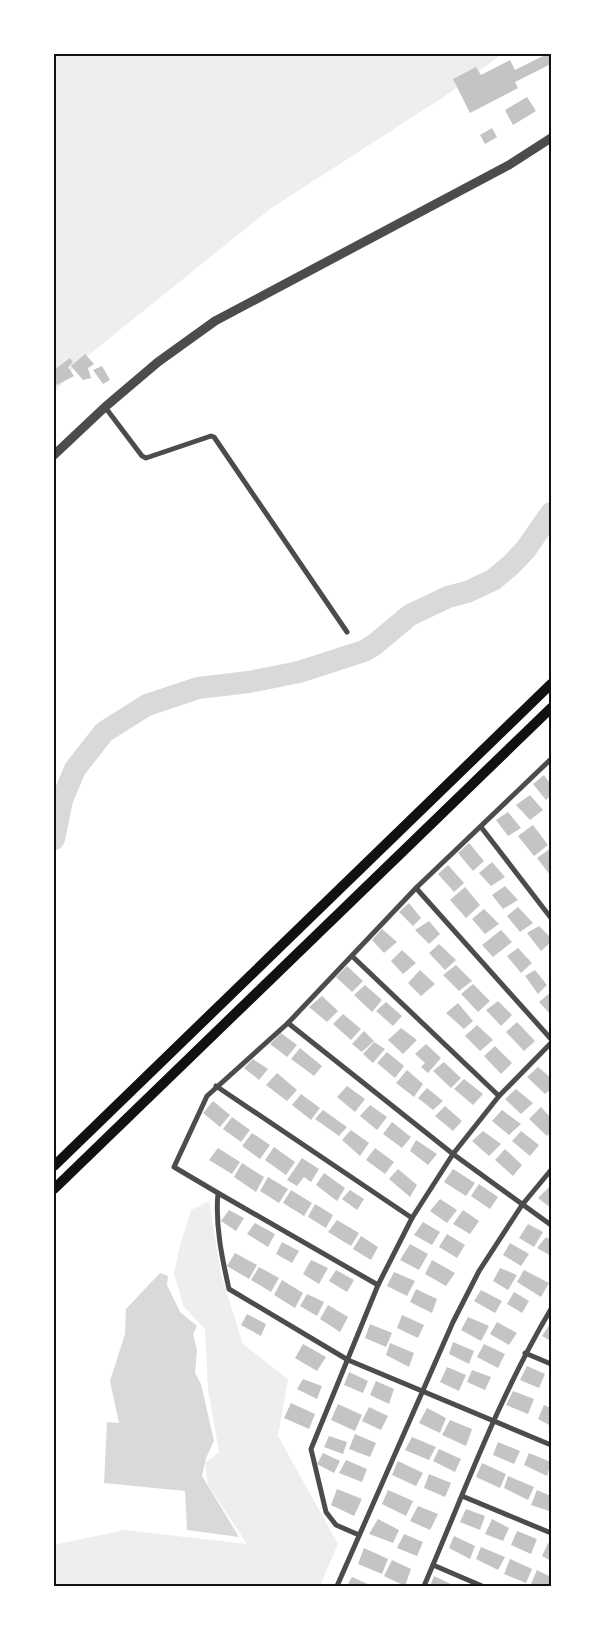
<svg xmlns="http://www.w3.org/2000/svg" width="605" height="1640" font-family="'IBM Plex Serif',serif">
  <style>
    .green { fill: #eee }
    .water { fill: #d9d9d9 }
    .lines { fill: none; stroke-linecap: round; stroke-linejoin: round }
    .river { stroke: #d9d9d9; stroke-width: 22 }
    .building { fill: #c4c4c4 }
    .minor { stroke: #4c4c4c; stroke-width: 5 }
    .tertiary { stroke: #4c4c4c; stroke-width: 9 }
    .secondary { stroke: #111; stroke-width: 10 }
    .neatline { fill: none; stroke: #111; stroke-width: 2 }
  </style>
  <rect width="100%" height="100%" fill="#fff"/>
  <g class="green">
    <polygon points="54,54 502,54 448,94 270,209 75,366 54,394"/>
    <polygon points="209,1201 221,1274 243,1344 288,1379 278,1436 338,1544 320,1586 54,1586 54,1545 124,1530 247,1544 208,1485 205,1463 219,1452 208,1390 205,1329 184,1307 174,1274 179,1249 191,1210"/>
  </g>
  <polygon class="water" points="160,1273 168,1276 167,1285 180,1312 197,1326 193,1334 197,1350 195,1373 201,1384 214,1441 206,1458 202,1476 239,1537 187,1530 185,1491 104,1483 107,1422 119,1423 110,1381 125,1334 126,1309"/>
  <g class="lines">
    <polyline class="river" points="54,839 62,800 75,769 104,732 147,705 198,688 249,682 299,672 364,651 374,645 410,615 448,597 467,592 493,580 511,565 526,549 551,513"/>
  </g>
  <g class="building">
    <polygon points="547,54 551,54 551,64 515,82 518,88 470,113 453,79 476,67 481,75 510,60 515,70"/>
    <polygon points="527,97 536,111 513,125 505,110"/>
    <polygon points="492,128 497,137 485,144 480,135"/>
    <polygon points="85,354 94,364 88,368 91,378 83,380 71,366"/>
    <polygon points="70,358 73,362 68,367 74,376 57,385 54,381 54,370"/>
    <polygon points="102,366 110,380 103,384 93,370"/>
    <polygon points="544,775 551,785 551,795 546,800 533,784"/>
    <polygon points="530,795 543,810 530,820 516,805"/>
    <polygon points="508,812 521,828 508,836 496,820"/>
    <polygon points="533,825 548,845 534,856 518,836"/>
    <polygon points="469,843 484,861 473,871 458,853"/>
    <polygon points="551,848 551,874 550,875 537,858"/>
    <polygon points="492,862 505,877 491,886 479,873"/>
    <polygon points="448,865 464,883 454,892 438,874"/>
    <polygon points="505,886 518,900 503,909 492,895"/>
    <polygon points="465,887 480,905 466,918 450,900"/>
    <polygon points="409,903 421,918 413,926 399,912"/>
    <polygon points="518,907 533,923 520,932 507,916"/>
    <polygon points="484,909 499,924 485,934 472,919"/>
    <polygon points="429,921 440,934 429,944 415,930"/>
    <polygon points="539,926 551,938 551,942 541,951 527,933"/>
    <polygon points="382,929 397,942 384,953 372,940"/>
    <polygon points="501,930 512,942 493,957 482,945"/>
    <polygon points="439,944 456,960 445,970 429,953"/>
    <polygon points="518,948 532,963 521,973 507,956"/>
    <polygon points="402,950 416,963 403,974 391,961"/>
    <polygon points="456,965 472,981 459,991 443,975"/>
    <polygon points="347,966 363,981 352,992 336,977"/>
    <polygon points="420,970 435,984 421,996 408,983"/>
    <polygon points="535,970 547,985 538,994 525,976"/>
    <polygon points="473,984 490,1001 478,1012 461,994"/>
    <polygon points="365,985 382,1000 372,1012 354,995"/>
    <polygon points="551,992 551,1015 539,1002"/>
    <polygon points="322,996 338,1011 327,1022 309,1007"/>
    <polygon points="498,1001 512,1015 501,1026 486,1010"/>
    <polygon points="386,1002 402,1016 393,1026 376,1011"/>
    <polygon points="458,1003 473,1021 464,1029 446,1013"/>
    <polygon points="343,1014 361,1029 351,1040 333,1024"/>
    <polygon points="517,1022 535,1041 524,1051 506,1032"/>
    <polygon points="477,1025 493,1040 480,1051 465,1036"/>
    <polygon points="401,1028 417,1040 403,1054 388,1040"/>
    <polygon points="364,1031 374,1041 362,1052 352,1044"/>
    <polygon points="281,1033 297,1045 287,1057 270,1044"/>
    <polygon points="374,1042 385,1049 373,1063 363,1054"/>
    <polygon points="426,1044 441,1058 428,1073 421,1067 425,1063 415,1054"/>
    <polygon points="495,1046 512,1063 501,1074 484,1056"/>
    <polygon points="300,1048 322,1066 314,1076 291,1059"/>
    <polygon points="387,1052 404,1066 395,1078 377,1063"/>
    <polygon points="253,1059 268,1069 259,1080 244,1068"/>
    <polygon points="444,1062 461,1078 451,1088 433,1071"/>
    <polygon points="538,1067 551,1078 551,1089 545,1094 527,1077"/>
    <polygon points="407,1070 423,1084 414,1097 396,1083"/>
    <polygon points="277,1073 297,1090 287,1101 266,1085"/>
    <polygon points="464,1079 483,1094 473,1105 454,1089"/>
    <polygon points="347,1086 365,1099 355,1112 337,1097"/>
    <polygon points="427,1088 443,1101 433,1110 418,1098"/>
    <polygon points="516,1089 533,1103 521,1114 505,1099"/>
    <polygon points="301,1094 320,1108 311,1120 292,1105"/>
    <polygon points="213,1101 230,1115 220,1127 203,1113"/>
    <polygon points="370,1105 387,1117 377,1130 360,1116"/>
    <polygon points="445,1106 462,1121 453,1131 435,1116"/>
    <polygon points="541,1107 551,1118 551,1132 547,1136 529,1119"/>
    <polygon points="323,1110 347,1127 339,1136 315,1119"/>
    <polygon points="502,1110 521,1124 509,1135 492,1121"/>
    <polygon points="232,1117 250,1130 241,1142 223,1129"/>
    <polygon points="392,1122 411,1137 402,1148 383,1134"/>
    <polygon points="351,1130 369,1143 360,1156 342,1140"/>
    <polygon points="483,1131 501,1144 489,1156 472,1141"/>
    <polygon points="521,1131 539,1145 530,1156 512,1141"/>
    <polygon points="252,1133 270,1145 260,1159 242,1146"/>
    <polygon points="416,1140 437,1154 428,1165 410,1151"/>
    <polygon points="274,1147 295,1162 286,1175 265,1160"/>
    <polygon points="218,1148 240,1162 232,1174 209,1160"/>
    <polygon points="375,1148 394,1162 385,1174 366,1160"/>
    <polygon points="505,1149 522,1165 513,1176 495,1160"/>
    <polygon points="302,1158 319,1169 311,1182 304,1177 297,1186 287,1180"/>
    <polygon points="242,1163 264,1177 256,1192 234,1177"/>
    <polygon points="398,1169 417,1185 410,1197 389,1179"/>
    <polygon points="453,1169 475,1183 466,1196 444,1182"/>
    <polygon points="324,1173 345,1188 337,1201 316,1185"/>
    <polygon points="268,1177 288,1189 279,1203 260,1191"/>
    <polygon points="479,1184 498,1197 490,1209 471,1196"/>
    <polygon points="550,1186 551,1187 551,1208 538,1198"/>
    <polygon points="291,1190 312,1203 304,1216 283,1203"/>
    <polygon points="350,1190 364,1199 357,1210 342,1199"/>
    <polygon points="440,1199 457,1210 447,1223 430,1211"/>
    <polygon points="315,1204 333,1215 326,1228 308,1217"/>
    <polygon points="229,1210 244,1218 236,1231 221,1221"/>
    <polygon points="463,1210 479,1221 470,1234 453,1224"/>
    <polygon points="337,1220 359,1233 351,1246 328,1232"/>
    <polygon points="423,1222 440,1232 432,1245 414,1235"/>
    <polygon points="255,1223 275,1234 268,1247 247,1234"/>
    <polygon points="528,1224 543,1232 534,1247 519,1238"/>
    <polygon points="447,1234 465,1245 457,1258 439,1247"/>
    <polygon points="361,1236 378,1247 371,1260 353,1249"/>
    <polygon points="546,1237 551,1240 551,1256 537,1248"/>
    <polygon points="282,1242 299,1251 292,1263 276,1254"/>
    <polygon points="510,1243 529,1254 521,1266 503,1255"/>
    <polygon points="410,1244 428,1254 419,1270 400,1260"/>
    <polygon points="235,1253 257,1265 249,1279 227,1266"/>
    <polygon points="311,1260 328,1268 319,1284 303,1274"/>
    <polygon points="432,1260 455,1273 446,1286 425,1274"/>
    <polygon points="259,1267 279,1278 271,1292 251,1280"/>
    <polygon points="500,1268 517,1275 508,1290 493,1281"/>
    <polygon points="336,1270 354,1280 347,1292 329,1281"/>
    <polygon points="524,1270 549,1283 541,1297 517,1282"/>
    <polygon points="394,1272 415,1281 407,1296 387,1286"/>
    <polygon points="282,1280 303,1293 295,1308 274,1295"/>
    <polygon points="416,1289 437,1299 432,1313 410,1302"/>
    <polygon points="481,1290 502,1301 495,1313 474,1301"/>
    <polygon points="514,1292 529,1301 522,1313 507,1304"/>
    <polygon points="307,1294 324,1302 317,1316 300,1306"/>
    <polygon points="328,1305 348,1317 340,1332 320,1319"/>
    <polygon points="247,1314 266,1324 261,1336 241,1325"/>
    <polygon points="402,1315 424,1325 418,1338 397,1328"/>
    <polygon points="468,1317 489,1326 481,1341 461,1330"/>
    <polygon points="497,1322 517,1333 509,1345 490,1334"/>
    <polygon points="370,1324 392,1333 386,1347 365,1338"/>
    <polygon points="550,1324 551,1325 551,1341 542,1336"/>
    <polygon points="453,1342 474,1351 469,1364 449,1354"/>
    <polygon points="390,1343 414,1353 409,1367 386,1355"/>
    <polygon points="303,1344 326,1357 317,1371 295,1358"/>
    <polygon points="484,1344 505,1354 498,1368 477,1357"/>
    <polygon points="527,1366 545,1374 539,1388 520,1380"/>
    <polygon points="447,1367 466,1375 459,1391 440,1382"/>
    <polygon points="472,1370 491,1377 485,1390 467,1382"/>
    <polygon points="349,1372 368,1381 363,1393 344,1385"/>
    <polygon points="303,1379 322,1386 317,1399 297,1389"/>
    <polygon points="376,1381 394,1389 389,1404 370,1395"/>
    <polygon points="513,1391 534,1399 528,1414 506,1405"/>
    <polygon points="291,1403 315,1414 309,1429 284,1418"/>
    <polygon points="338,1404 362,1415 355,1431 331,1420"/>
    <polygon points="544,1405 551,1408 551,1426 538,1419"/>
    <polygon points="369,1407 388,1416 381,1430 362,1421"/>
    <polygon points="427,1408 446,1418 440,1433 419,1423"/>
    <polygon points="450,1420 472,1429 466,1446 442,1435"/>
    <polygon points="355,1434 376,1443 370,1457 349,1449"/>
    <polygon points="329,1436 347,1442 343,1454 324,1447"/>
    <polygon points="412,1437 436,1447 429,1460 405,1450"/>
    <polygon points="498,1442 520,1451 514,1464 493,1455"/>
    <polygon points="439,1449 461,1459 455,1472 433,1461"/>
    <polygon points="323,1453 340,1461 334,1473 317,1464"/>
    <polygon points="529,1453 551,1462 547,1476 524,1465"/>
    <polygon points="346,1460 367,1469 362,1482 339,1473"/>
    <polygon points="398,1461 423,1473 416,1486 392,1475"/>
    <polygon points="482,1463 506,1474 500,1488 476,1477"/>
    <polygon points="429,1474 451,1483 445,1497 424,1488"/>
    <polygon points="508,1476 534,1487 528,1500 504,1488"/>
    <polygon points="337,1489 362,1499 354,1516 331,1505"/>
    <polygon points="388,1490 413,1501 406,1516 382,1504"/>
    <polygon points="537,1490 551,1496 551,1507 549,1511 531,1505"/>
    <polygon points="418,1506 438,1514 430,1530 410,1521"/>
    <polygon points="466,1509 485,1516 480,1530 460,1522"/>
    <polygon points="378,1519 399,1530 393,1543 369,1534"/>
    <polygon points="492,1519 509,1528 503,1541 485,1534"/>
    <polygon points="517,1531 537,1539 531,1554 511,1545"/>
    <polygon points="404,1534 423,1542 417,1556 397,1548"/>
    <polygon points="454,1536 475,1546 470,1559 449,1548"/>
    <polygon points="548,1543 551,1545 551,1561 542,1556"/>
    <polygon points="481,1547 505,1557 498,1570 476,1559"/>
    <polygon points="364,1548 388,1559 382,1574 358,1564"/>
    <polygon points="510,1559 532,1569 526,1583 504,1574"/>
    <polygon points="392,1560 411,1569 405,1586 384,1576"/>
    <polygon points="537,1570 551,1577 551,1586 536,1586 531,1584"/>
    <polygon points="434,1576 455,1586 430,1586"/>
    <polygon points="352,1577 372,1586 347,1586"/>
  </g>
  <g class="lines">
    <g class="minor">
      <polyline points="105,407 142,456 146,458 211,436 214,437 347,632"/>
      <path d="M551 759 416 888 288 1023 207 1096 174 1167 218 1193C215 1225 222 1258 229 1289L348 1360 551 1445"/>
      <polyline points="481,827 551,918"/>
      <polyline points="416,888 551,1039"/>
      <polyline points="352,956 499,1096"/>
      <polyline points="288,1023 453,1154 551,1225"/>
      <polyline points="216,1086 412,1218"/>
      <polyline points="218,1193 378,1285"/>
      <polyline points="525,1353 551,1364"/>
      <polyline points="462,1496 551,1533"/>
      <polyline points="359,1535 336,1525 326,1512 311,1449 378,1285 412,1218 453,1154 499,1096 551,1043"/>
      <polyline points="433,1565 482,1586"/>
      <polyline points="337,1586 453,1322 479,1271 522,1205 551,1170"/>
      <path d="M424 1586C464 1493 499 1396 551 1309"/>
    </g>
    <polyline class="tertiary" points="54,455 105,407 158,362 215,321 509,165 551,138"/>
    <g class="secondary">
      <polyline points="54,1166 551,684"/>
      <polyline points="54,1189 551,708"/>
    </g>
  </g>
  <rect width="605" height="1640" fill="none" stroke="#ffffff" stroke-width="110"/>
  <rect x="55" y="55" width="495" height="1530" class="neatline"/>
</svg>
